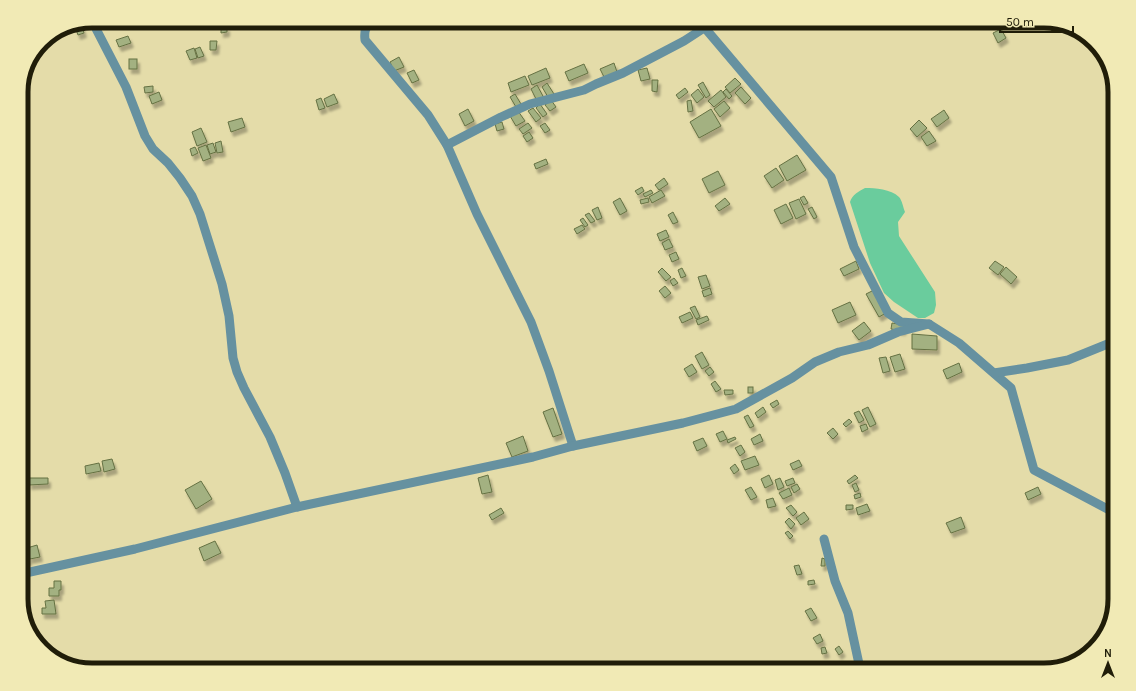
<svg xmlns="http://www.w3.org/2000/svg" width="1136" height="691" font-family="Karla,sans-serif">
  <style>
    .water { fill: #6acc9d }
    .building { fill: #a3b181; stroke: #657143; filter: url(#shadow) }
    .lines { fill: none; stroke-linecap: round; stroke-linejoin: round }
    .minor { stroke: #6691a0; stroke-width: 9 }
    .rim { fill: none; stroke: #201d09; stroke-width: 5 }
  </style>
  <defs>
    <filter id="shadow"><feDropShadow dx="2.5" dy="4.5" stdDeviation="1" flood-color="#0004"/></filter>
  </defs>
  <rect width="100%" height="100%" fill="#e4dca9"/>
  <path class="water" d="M865 188C875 188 891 189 899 197 902 200 903 207 905 212L898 222 899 236 935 292 936 305 934 313 925 318H918L894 302 884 293 870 263 850 202C852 195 859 191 865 188Z"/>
  <g class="building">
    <polygon points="81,23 84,33 78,35 74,24"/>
    <polygon points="221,27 227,27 227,32 221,33"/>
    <polygon points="1001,29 1006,38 998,43 993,33"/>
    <polygon points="128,36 131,43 119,47 116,40"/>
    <polygon points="210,41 217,41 216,50 210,50"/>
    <polygon points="200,47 204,56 198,58 195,49"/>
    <polygon points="194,48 197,58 190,60 186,51"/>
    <polygon points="399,57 404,67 394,71 390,62"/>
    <rect x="129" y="59" width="8" height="10"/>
    <polygon points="614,63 617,72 604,77 600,69"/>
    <polygon points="584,64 588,73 569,81 565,72"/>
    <polygon points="546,68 550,78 532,85 528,76"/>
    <polygon points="647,68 650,79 641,81 638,70"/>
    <polygon points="414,70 419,80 412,83 407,73"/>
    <polygon points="525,76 529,85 511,92 508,83"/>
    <polygon points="735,78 741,84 730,93 725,87"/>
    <polygon points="652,80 658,80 657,92 652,91"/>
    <polygon points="703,82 710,95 706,98 698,85"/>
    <polygon points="547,83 554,94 548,97 542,87"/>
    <polygon points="537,85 544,98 537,101 531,89"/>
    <polygon points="153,86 153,92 145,93 144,87"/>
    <polygon points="741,87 751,98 745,104 735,93"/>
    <polygon points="685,88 688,92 679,99 676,95"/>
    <polygon points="698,89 704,97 697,103 691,95"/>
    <polygon points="726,89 732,96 729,99 723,92"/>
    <polygon points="721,90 726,97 714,107 708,101"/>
    <polygon points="159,92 162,100 152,104 149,96"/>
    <polygon points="334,94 338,103 327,107 324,99"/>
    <polygon points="515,94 521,104 516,107 510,97"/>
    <polygon points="321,98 325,108 319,110 316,100"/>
    <polygon points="551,100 556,107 550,111 545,105"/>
    <polygon points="691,100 693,111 688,112 687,101"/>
    <polygon points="724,101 730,108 720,117 714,109"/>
    <polygon points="540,104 547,114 543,117 536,108"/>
    <polygon points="533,108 541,118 536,122 528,111"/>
    <polygon points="468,109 474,121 465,126 459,114"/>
    <polygon points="711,109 721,126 699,138 690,122"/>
    <polygon points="944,110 949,118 937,127 931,119"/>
    <polygon points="518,111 525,121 516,126 510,116"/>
    <polygon points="242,118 245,127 231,132 228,122"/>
    <polygon points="919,120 927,128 917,137 910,129"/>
    <polygon points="502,122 504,129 497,131 495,124"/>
    <polygon points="528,123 532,128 523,134 519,129"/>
    <polygon points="545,123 550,130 545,133 540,126"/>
    <polygon points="201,128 207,142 197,146 192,132"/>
    <polygon points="929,131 936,141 927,146 921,137"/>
    <polygon points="529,132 533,138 527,142 523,136"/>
    <polygon points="221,141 223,152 217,153 215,143"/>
    <polygon points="213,143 216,152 210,154 207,145"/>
    <polygon points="206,145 211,158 203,161 198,148"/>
    <polygon points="195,147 198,153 192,156 190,149"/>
    <polygon points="797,155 806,170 787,181 779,166"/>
    <polygon points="546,159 548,164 536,169 534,164"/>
    <polygon points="776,168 784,180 772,188 764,176"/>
    <polygon points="718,171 725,185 709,193 702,179"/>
    <polygon points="664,178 668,184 659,190 655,185"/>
    <polygon points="642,187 644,191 638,195 635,191"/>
    <polygon points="651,190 653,193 645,197 643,194"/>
    <polygon points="661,190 665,196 652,203 649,197"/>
    <polygon points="804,196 808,203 804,205 800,198"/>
    <polygon points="620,198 627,211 620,215 613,202"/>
    <polygon points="648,198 649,202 641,204 640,200"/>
    <polygon points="725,198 730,204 719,211 715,206"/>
    <polygon points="799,199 806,214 796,219 789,203"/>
    <polygon points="786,204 793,218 781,224 774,210"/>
    <polygon points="598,207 602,218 597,220 592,210"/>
    <polygon points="812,207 817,217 814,219 808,209"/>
    <polygon points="673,212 678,222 673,224 668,215"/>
    <polygon points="589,213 595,221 591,223 585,215"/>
    <polygon points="583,218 588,225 585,227 580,220"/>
    <polygon points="582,225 585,229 577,234 574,229"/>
    <polygon points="666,230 669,237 660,241 657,234"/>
    <polygon points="669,239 673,247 665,250 662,243"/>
    <polygon points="676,252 679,259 672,262 669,255"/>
    <polygon points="856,261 859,269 844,276 840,269"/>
    <polygon points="995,261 1004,267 998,275 989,268"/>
    <polygon points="1006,267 1017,277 1011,284 1000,274"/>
    <polygon points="662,268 671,277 666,281 658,272"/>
    <polygon points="682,268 686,276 681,278 678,270"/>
    <polygon points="706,275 710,286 702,289 698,277"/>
    <polygon points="674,278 678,283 673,286 670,281"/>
    <polygon points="665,286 671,293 665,298 659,291"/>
    <polygon points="710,288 712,294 704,297 702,291"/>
    <polygon points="874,290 886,313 879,317 866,294"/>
    <polygon points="850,302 856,315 838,323 832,310"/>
    <polygon points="695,306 700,317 696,319 690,308"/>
    <polygon points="690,312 693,318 682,323 679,317"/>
    <polygon points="707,316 709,320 698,325 696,320"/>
    <polygon points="864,322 871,331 859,340 852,331"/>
    <polygon points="892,323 904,325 903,331 891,329"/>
    <polygon points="912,334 937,336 937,350 912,349"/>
    <polygon points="702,352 709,365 702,369 695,356"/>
    <polygon points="900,354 905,369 895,372 890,357"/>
    <polygon points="886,357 890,371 883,373 879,358"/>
    <polygon points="959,363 962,372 947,379 943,370"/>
    <polygon points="692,364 697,372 689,377 684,369"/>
    <polygon points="710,367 714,372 709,376 705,371"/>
    <polygon points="715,381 721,389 716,392 711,384"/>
    <rect x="748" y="387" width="5" height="6"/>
    <polygon points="724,390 733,390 733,394 725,395"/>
    <polygon points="777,400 779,404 773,408 770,404"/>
    <polygon points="763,407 766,412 758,418 755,413"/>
    <polygon points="868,407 876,424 870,427 862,410"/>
    <polygon points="553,408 562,434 553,437 543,412"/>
    <polygon points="859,411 864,420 859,423 854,413"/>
    <polygon points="748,415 754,426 750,428 744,417"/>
    <polygon points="849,419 852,422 846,427 843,424"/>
    <polygon points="866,424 868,429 862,432 860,426"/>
    <polygon points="833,428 838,434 833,439 827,433"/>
    <polygon points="723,431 727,439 720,442 716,434"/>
    <polygon points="760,434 763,441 754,445 751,439"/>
    <polygon points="523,436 528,451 512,457 506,443"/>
    <polygon points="735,437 736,439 728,443 727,440"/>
    <polygon points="703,438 707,446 697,451 693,442"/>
    <polygon points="741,445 745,452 740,456 735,448"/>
    <polygon points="755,456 759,465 745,470 741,461"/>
    <polygon points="112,459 115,469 104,472 102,461"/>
    <polygon points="799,460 802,466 793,470 790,464"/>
    <polygon points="99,463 101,471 86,474 85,466"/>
    <polygon points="735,464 739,470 734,474 730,468"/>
    <polygon points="488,475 492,492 482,494 478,478"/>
    <polygon points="769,475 773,484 765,488 761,479"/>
    <polygon points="855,475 858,478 849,484 847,481"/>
    <polygon points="29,478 48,478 48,484 29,485"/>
    <polygon points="780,478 784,487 778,490 775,480"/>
    <polygon points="793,478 795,483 787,486 785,481"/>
    <polygon points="201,481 212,499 196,509 185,490"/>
    <polygon points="856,483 859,490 855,492 852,485"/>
    <polygon points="797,484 800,489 794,493 791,487"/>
    <polygon points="751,487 757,497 751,500 745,490"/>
    <polygon points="1038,487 1041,494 1028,500 1025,493"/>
    <polygon points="789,488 792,495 783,499 779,493"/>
    <polygon points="860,493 861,497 855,499 854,495"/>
    <polygon points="773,498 776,506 768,508 766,500"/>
    <polygon points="867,504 870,511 858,515 856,508"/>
    <polygon points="791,505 797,512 793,516 786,508"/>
    <polygon points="846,505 853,505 853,509 846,510"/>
    <polygon points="501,508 504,513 492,520 489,515"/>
    <polygon points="804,512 809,519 801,525 796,518"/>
    <polygon points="961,517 965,528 951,533 946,523"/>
    <polygon points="789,518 795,524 791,529 785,522"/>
    <polygon points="788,531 793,536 790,539 785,533"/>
    <polygon points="215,541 221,553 204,561 199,548"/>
    <polygon points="37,545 40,557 30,559 27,548"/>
    <polygon points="26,549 29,561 22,563 24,568 21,569 21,550"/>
    <polygon points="822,558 825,559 825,566 821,566"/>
    <polygon points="799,565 802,574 797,575 794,566"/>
    <polygon points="814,580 815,584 808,585 808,581"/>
    <polygon points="54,581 61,581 61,590 59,590 59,596 49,596 49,588 54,588"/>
    <polygon points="54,600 56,614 42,614 42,608 46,608 45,601"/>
    <polygon points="811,608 817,618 811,621 805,611"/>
    <polygon points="820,634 823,641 817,644 813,638"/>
    <polygon points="839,646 843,652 839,655 835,649"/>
    <polygon points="825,647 827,653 822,654 821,648"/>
  </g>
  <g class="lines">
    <g class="minor">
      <polyline points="92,21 126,87 145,136 153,149 168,163 180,178 192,196 200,214 222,284 229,316 233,358 237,372 244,388 270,437 285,473 297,507"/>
      <path d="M373 21C365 27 364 31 365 40L428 115 447 145 477 214 531 322 549 371 573 446"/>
      <polyline points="699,21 831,177 854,247 888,313 901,322 929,324 959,343 1011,388 1034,470 1115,513"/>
      <polyline points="447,145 501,117 530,104 584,90 596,84 623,73 684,41 704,28"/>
      <polyline points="994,373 1027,368 1068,360 1115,341"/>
      <polyline points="824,539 835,581 848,613 859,664 863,670"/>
      <polyline points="21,574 135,549 297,507 533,457 573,446 683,423 736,409 792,378 815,362 839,352 868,345 898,332 929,324"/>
      <polyline points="21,603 36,641"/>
    </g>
  </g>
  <path d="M0 0H1136V691H0ZM92 28H1044A64 64 0 0 1 1108 92V599A64 64 0 0 1 1044 663H92A64 64 0 0 1 28 599V92A64 64 0 0 1 92 28Z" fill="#f1eab5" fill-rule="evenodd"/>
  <path class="rim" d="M92 28H1044A64 64 0 0 1 1108 92V599A64 64 0 0 1 1044 663H92A64 64 0 0 1 28 599V92A64 64 0 0 1 92 28Z"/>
  <g transform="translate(1108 663)" stroke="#f1eab5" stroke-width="3" paint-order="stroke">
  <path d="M0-3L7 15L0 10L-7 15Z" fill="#201d09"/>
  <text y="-6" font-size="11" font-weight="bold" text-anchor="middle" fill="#201d09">N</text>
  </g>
  <path d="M1000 26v6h73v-6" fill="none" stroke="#201d09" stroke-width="2"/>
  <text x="1006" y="26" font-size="12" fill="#201d09" stroke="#f1eab5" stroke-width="3" paint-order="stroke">50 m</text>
</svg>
